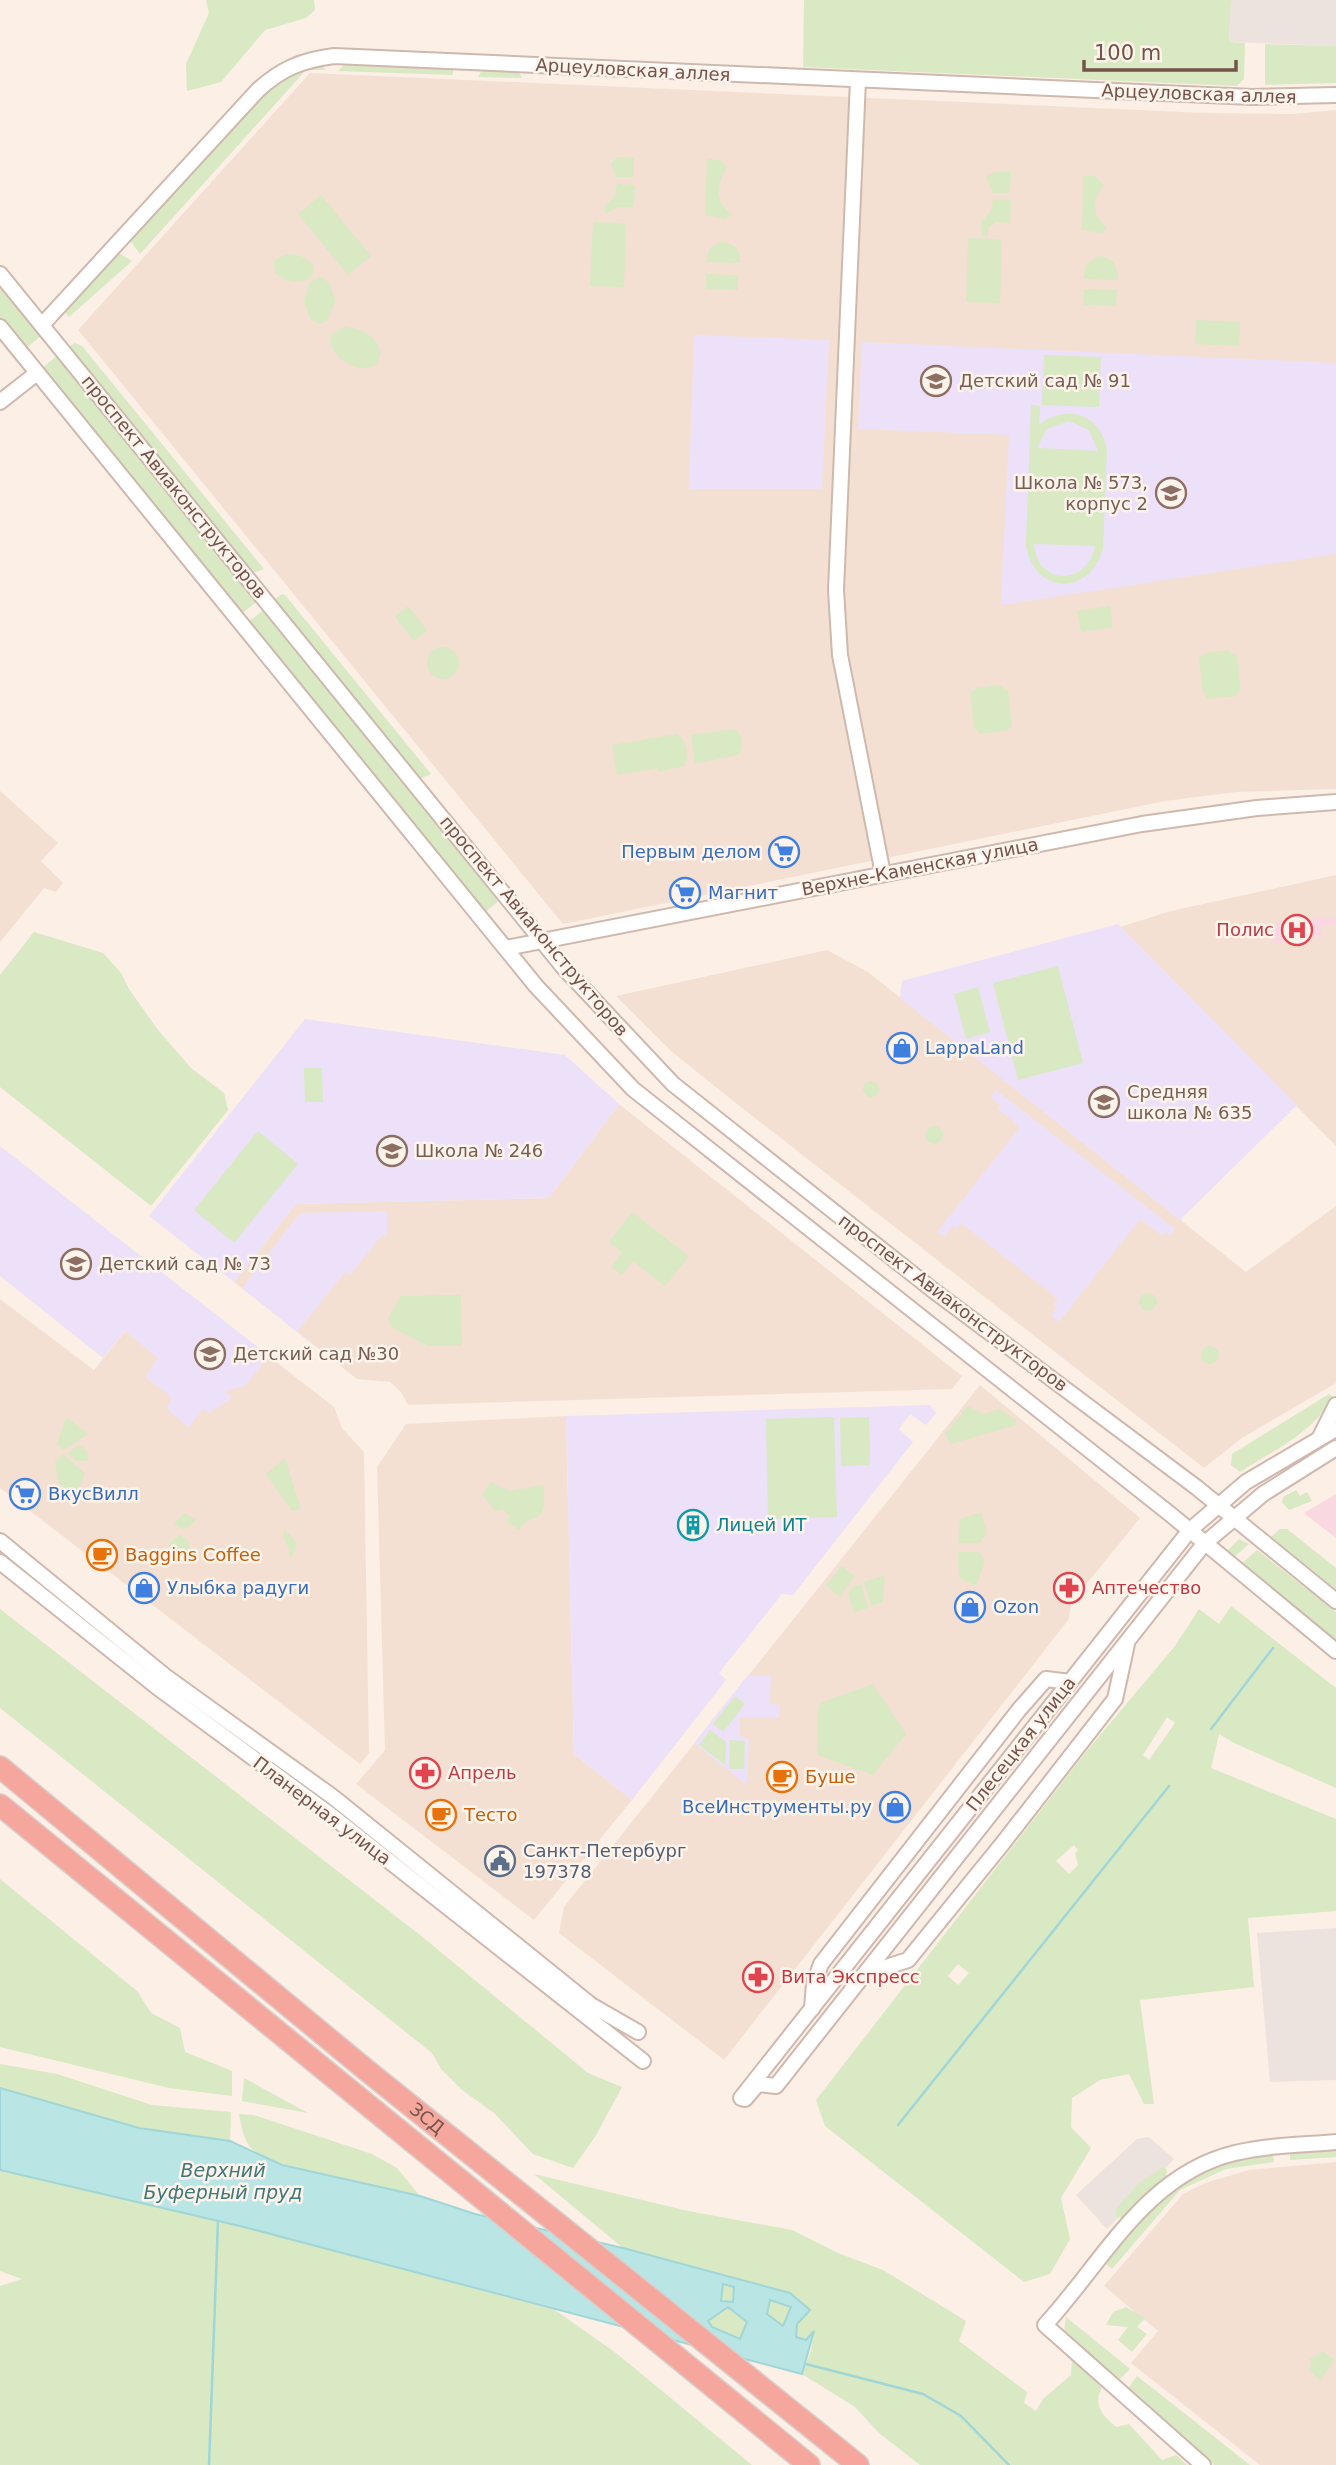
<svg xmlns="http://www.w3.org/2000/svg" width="1336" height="2465" font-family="'DejaVu Sans',sans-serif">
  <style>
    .residential { fill: #f3e0d3 }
    .industrial { fill: #ece3df }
    .education { fill: #ece1f8 }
    .medical { fill: #f9d8e1 }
    .green { fill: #d8e9c3; fill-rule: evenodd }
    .water { fill: #b9e5e5; stroke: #a0d6d7; stroke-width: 2; fill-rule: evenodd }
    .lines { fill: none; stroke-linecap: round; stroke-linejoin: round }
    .stream { stroke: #a0d6d7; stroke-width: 2.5 }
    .minor-casing { stroke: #cfb8ae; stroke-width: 18 }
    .highway-casing { stroke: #d8cfcc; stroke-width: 24 }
    .minor { stroke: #fff; stroke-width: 14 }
    .highway { stroke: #f5a79d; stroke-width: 21 }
    .labels { text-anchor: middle; stroke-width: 5; stroke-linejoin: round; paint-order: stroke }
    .street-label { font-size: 18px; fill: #74534a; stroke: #fff4eb }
    .education-label { font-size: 18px; fill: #785e54; stroke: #fff4eb; text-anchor: start }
    .shop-label { font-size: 18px; fill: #366cbe; stroke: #fff4eb; text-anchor: start }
    .health-label { font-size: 18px; fill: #be3a42; stroke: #fff4eb; text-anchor: start }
    .culture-label { font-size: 18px; fill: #0d838f; stroke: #fff4eb; text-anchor: start }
    .food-label { font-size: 18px; fill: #c56008; stroke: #fff4eb; text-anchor: start }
    .service-label { font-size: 18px; fill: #4e5e75; stroke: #fff4eb; text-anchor: start }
    .water-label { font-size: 19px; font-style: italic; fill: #3f7879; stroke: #fff4eb }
  </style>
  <rect width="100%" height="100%" fill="#fcefe5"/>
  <g class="residential">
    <polygon points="310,73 1206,113 1292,114 1336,110 1336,789 1236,792 1165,801 563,924 78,330"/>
    <polygon points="0,791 58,843 41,861 63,883 56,892 44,888 0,942"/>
    <polygon points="1336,875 1336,1146 1120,927 1171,911"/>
    <polygon points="827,950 868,972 1246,1272 1336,1206 1336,1383 1242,1438 1204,1468 732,1100 671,1051 616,996"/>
    <polygon points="619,1104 962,1376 952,1389 408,1405 401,1392 390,1382 357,1379 234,1282 296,1204 549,1198"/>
    <polygon points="168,1278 334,1407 342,1428 364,1452 369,1753 360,1764 0,1488 0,1299 94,1370"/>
    <polygon points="980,1385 1140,1518 1071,1603 1069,1619 724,2060 559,1933 564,1907"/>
    <polygon points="566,1416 574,1754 632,1800 534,1920 356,1784 385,1750 377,1467 406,1424"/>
    <polygon points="1336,2162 1336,2465 1260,2465 1131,2363 1158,2331 1104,2286 1183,2194 1205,2183 1249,2170"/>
  </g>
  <g class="industrial">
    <polygon points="1231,0 1336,0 1336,46 1229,42"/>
    <polygon points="1336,1928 1336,2080 1270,2082 1257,1933"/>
    <polygon points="1149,2137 1174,2159 1107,2229 1076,2195 1137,2139"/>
  </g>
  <g class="education">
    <polygon points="694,335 829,340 822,489 689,489"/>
    <polygon points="862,342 1336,363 1336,554 1001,605 1009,435 858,429"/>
    <polygon points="1118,924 1297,1105 1180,1220 900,998 902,981"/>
    <polygon points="305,1019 565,1055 619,1104 549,1198 296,1204 234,1282 149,1216"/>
    <polygon points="996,1090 1175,1229 1170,1236 1165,1232 1162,1236 1140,1219 1059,1322 1051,1316 1057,1308 1053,1305 1058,1299 961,1223 957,1229 953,1226 944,1237 937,1232 1020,1127 998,1109 1001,1105 990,1097"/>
    <polygon points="0,1146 269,1356 245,1386 225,1391 232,1398 209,1413 203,1409 189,1427 167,1409 171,1399 168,1394 145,1377 158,1358 125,1331 103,1358 0,1276"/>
    <polygon points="387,1211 387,1235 382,1235 350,1275 345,1272 297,1332 242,1288 300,1213"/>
    <polygon points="930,1405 936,1413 926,1425 910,1414 899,1429 913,1442 793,1595 782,1594 719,1673 726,1680 632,1800 574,1754 566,1416"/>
    <polygon points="748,1675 771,1676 770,1704 780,1705 779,1718 740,1717 740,1736 749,1739 747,1783 744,1783 694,1743"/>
  </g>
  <g class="medical">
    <polygon points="1315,918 1336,918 1336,925 1322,925 1322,936 1273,944 1270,925"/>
    <polygon points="1336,1494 1336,1538 1304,1513"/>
  </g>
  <g class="green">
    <polygon points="206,0 314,0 315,10 306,18 265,30 221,82 187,91 186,64 209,13"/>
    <polygon points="804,0 1231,0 1229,42 1245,43 1244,79 1237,86 803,67"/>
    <polygon points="1265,44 1336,46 1336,83 1265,85"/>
    <polygon points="346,63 453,67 453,75 338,71"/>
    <polygon points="321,65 326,70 306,70 140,254 129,239 254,101 288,73"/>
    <polygon points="482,70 518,71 522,78 478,77"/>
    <polygon points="617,157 634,158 634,177 616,177 611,164"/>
    <path d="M707 159 720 160 727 167C717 184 713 202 733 215L724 219 705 215Z"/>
    <polygon points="995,172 1011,172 1010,193 993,193 986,177"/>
    <path d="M1083 176H1095L1104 185C1093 200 1090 214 1107 227L1102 233 1082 230Z"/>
    <polygon points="617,184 635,185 634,207 618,207 606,214 604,207 615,196"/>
    <polygon points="321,195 371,256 348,275 298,214"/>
    <polygon points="993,200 1011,200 1010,223 995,222 988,228 988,236 982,236 981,223 991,210"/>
    <polygon points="593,222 626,223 624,287 590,286"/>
    <polygon points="968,238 1002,239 1000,303 966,302"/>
    <path d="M720 242C734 242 741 250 740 263L706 262 709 249Z"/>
    <polygon points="117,252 132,261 69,317 62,309"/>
    <path d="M287 254C298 254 307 257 314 266L312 276C300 286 286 282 275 273L274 260Z"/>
    <path d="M1098 256C1113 257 1118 265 1118 280L1083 279 1086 265Z"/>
    <polygon points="706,274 738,275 738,290 706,289"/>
    <polygon points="320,277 330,283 335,301 328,320 320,324 310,319 304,301 309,283"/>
    <polygon points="0,284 42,335 25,349 0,318"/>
    <polygon points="1084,289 1117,290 1116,306 1083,305"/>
    <polygon points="1196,320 1240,322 1239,346 1195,344"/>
    <path d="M344 327C361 328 378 336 381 354L376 365C356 374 335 360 330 341L332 334Z"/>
    <polygon points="75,343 82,346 264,569 253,573 68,347"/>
    <polygon points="58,355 258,601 241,614 41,369"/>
    <polygon points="1044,355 1101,357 1099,407 1042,405"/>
    <path d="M1031 405 1040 406 1039 425C1067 404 1099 413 1107 449L1103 548C1090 597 1034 595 1026 545ZM1069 421 1089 430 1098 451 1037 448 1047 429ZM1034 544 1094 546 1095 547C1086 587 1037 585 1034 544Z"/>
    <polygon points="282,594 285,595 431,774 420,779 274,600"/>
    <polygon points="408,606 427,630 414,641 395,617"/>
    <polygon points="1110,606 1113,627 1081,632 1077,611"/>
    <polygon points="265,609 501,899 484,913 248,622"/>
    <circle cx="443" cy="663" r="16"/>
    <polygon points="1228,650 1237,656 1241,690 1235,696 1208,699 1203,692 1199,658 1205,653"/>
    <polygon points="999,685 1008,691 1012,726 1006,731 980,734 974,727 970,693 977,688"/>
    <path d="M733 729C743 734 745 746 738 755L695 764 691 735Z"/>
    <path d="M677 734C687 740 690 756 684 766L658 772 657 768 617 775 612 745Z"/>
    <polygon points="34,932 103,953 121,973 129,989 158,1030 191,1068 224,1093 228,1110 151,1206 0,1087 0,975"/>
    <polygon points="1058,966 1083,1063 1018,1080 993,983"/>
    <polygon points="978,987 990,1032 966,1039 954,994"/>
    <polygon points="304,1068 322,1068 323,1102 305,1102"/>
    <circle cx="871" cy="1089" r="8"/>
    <circle cx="934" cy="1135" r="9"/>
    <polygon points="258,1131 298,1164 234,1243 194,1210"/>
    <polygon points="632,1212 689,1256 665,1286 633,1261 622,1275 611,1267 622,1252 609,1242"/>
    <circle cx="1148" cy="1302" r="9"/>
    <polygon points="461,1295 462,1346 428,1346 391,1327 388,1318 401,1296"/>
    <circle cx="1210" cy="1355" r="9"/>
    <path d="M1329 1394 1333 1397C1312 1434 1274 1450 1240 1472L1231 1465 1232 1454Z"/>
    <polygon points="968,1406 984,1414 1000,1409 1016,1420 1016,1425 951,1444 945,1434"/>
    <polygon points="66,1417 88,1434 64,1450 57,1444"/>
    <polygon points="834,1417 837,1517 768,1519 766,1419"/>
    <polygon points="869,1417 870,1465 841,1466 840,1418"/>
    <polygon points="79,1445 87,1451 88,1461 76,1461 67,1453"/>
    <polygon points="64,1455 85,1474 75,1496 58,1483 55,1460"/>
    <polygon points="285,1458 301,1509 292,1511 266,1474"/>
    <path d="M491 1482 509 1491 544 1485C545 1530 540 1506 518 1530L507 1522 509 1516 503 1509 495 1511 482 1494Z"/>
    <polygon points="1296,1490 1300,1496 1307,1492 1312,1501 1289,1510 1282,1502 1283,1497"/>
    <polygon points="981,1512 987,1533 979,1543 958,1543 960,1519"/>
    <polygon points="184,1513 196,1520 189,1527 182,1529 174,1523"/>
    <polygon points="1280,1529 1287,1529 1336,1568 1336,1589 1271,1537"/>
    <polygon points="285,1530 297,1543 292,1558 289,1556 289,1549 283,1537"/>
    <polygon points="180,1535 188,1540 190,1548 182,1558 170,1559 170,1542"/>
    <polygon points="1239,1539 1249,1544 1232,1559 1227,1551"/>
    <polygon points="1257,1550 1336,1612 1336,1641 1240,1565"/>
    <polygon points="958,1552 979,1552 985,1561 976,1586 959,1578"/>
    <polygon points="842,1566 855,1577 839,1597 826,1585"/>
    <polygon points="885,1575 883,1602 871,1606 864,1582"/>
    <polygon points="861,1584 868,1608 854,1612 848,1594 853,1586"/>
    <path d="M1231 1606 1336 1688V1788L1234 1743 1219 1734 1211 1768 1336 1819V1911L1248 1918 1254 1987 1140 2000 1154 2104H1144L1129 2074 1100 2080 1072 2098 1071 2127 1091 2148 1061 2198 1070 2239 1050 2274 1024 2282 825 2126 816 2100 1086 1752 1175 1646 1199 1609 1219 1624ZM1167 1717 1175 1723 1149 1760 1143 1755ZM1074 1845 1078 1850 1075 1853 1078 1865 1069 1874 1056 1861ZM958 1964 969 1973 958 1985 948 1976Z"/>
    <polygon points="0,1609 420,1935 588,2073 622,2087 595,2137 573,2168 533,2154 494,2113 462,2090 441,2069 432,2053 0,1708"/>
    <polygon points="873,1684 906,1734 873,1775 817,1755 818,1707 822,1702"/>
    <polygon points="735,1696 745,1704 723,1732 713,1724"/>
    <polygon points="710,1730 726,1742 725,1765 699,1745"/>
    <polygon points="730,1740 745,1741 744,1769 729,1769"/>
    <polygon points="0,1879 137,1991 151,2013 180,2028 185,2052 232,2071 232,2096 169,2088 0,2047"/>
    <polygon points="0,2064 57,2074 152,2105 231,2112 230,2141 139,2128 0,2088"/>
    <polygon points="244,2078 308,2113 242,2101"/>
    <path d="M239 2114 254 2115 372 2154 397 2168 420 2196C378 2186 284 2175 252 2149 244 2142 241 2125 239 2114Z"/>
    <polygon points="1336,2149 1336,2157 1290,2160 1290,2152"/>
    <path d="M1273 2154 1274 2162 1226 2169 1180 2190 1112 2269 1106 2264C1160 2196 1183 2166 1273 2154Z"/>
    <polygon points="1163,2167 1167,2170 1166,2177 1123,2218 1116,2217 1116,2208 1139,2183"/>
    <polygon points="0,2170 244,2227 555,2310 616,2353 752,2465 0,2465 0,2286 22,2279 0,2271"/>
    <path d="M534 2174 688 2211 792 2230 838 2253 883 2270 966 2321 959 2341 1027 2392 1024 2403 1036 2411 1043 2399 1071 2375 1072 2358 1102 2388C1092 2404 1103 2416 1116 2427L1129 2424 1162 2460 1176 2455 1187 2465H920L879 2433 855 2407 802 2374 811 2351 813 2332 806 2340 796 2338 797 2324 810 2310 790 2293 623 2248Z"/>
    <polygon points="723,2283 734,2287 734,2302 721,2301"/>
    <polygon points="770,2299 791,2307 783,2327 767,2314"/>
    <polygon points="728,2307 747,2321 741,2339 712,2327 708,2320"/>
    <polygon points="1126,2307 1145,2318 1137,2327 1147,2334 1132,2352 1118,2340 1128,2327 1106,2325 1113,2312"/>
    <polygon points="1066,2317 1130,2369 1118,2381 1068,2338 1064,2331"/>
    <polygon points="1323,2351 1335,2361 1320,2380 1308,2370 1311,2366 1309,2360"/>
    <polygon points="1137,2376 1250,2465 1214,2465 1127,2390"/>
  </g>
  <path class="water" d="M0 2088 139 2128 230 2141 282 2165 420 2196 475 2214 623 2248 790 2293 810 2310 797 2324 796 2337 806 2340 814 2331 802 2374 244 2227 0 2170ZM723 2284 734 2287 733 2302 721 2301ZM770 2300 791 2307 783 2326 767 2314ZM728 2307 747 2322 740 2339 712 2327 708 2321Z"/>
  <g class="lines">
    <g class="stream">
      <polyline points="1211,1729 1273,1648"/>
      <polyline points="898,2125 1169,1786"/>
      <polyline points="806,2364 923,2394 961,2416 1009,2465"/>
      <polyline points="209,2465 218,2221"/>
    </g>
    <g class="minor-casing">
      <g id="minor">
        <polyline points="858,80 836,590 840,655 883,874"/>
        <polyline points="0,274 564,968 673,1084 934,1291 1196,1487 1336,1601"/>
        <path d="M42 325 258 90C281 69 302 60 334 56L1252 97 1336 95"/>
        <polyline points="0,327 536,986 633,1089 1170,1514 1336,1651"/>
        <polyline points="0,402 37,373"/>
        <polyline points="506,948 1142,824 1257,808 1336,802"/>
        <polyline points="1336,1429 1246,1482 1190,1530 741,2098 745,2099 758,2084 776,2086 1204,1544 1263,1494 1336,1448"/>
        <polyline points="1320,1437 1336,1405"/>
        <polyline points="0,1541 165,1676 333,1797 591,2005 638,2032"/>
        <polyline points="0,1562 157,1687 332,1816 643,2061"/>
        <polyline points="868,1973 908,1960 1003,1843 1115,1699 1127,1644"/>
        <polyline points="812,2009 814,1983 821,1964 1018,1711 1046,1679 1070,1682"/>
        <path d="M1203 2465 1045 2325C1103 2262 1146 2174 1235 2153 1268 2145 1302 2145 1336 2142"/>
      </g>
    </g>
    <g class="highway-casing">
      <g id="highway">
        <path id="s1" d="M0 1767 365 2069 858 2465"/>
        <polyline points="0,1805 809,2465"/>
      </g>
    </g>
    <use href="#minor" class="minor"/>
    <use href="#highway" class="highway"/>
  </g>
  <defs>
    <g id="school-ring" transform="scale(1.575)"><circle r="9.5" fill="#fff4eb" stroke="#8d6e63" stroke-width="1.5"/><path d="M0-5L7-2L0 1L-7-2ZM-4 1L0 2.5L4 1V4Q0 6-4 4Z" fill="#8d6e63"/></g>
    <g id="supermarket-ring" transform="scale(1.575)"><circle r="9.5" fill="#fff4eb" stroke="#3f7fe0" stroke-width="1.5"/><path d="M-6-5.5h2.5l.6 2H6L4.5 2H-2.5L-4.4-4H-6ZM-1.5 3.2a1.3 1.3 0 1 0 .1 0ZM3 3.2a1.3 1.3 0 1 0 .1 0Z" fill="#3f7fe0"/></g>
    <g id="hospital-ring" transform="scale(1.575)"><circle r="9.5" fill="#fff4eb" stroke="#e0444e" stroke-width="1.5"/><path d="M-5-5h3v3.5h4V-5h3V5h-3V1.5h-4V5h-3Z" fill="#e0444e"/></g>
    <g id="shop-ring" transform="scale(1.575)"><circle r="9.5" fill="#fff4eb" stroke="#3f7fe0" stroke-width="1.5"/><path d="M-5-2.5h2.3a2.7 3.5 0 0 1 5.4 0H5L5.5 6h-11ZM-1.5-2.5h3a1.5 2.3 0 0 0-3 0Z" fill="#3f7fe0"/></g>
    <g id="building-ring" transform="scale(1.575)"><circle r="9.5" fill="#fff4eb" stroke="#0f9aa8" stroke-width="1.5"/><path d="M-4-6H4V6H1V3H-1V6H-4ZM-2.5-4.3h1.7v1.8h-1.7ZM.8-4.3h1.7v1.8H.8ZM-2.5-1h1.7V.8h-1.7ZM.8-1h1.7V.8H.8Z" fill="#0f9aa8"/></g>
    <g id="cafe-ring" transform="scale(1.575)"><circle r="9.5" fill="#fff4eb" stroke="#e8710a" stroke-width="1.5"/><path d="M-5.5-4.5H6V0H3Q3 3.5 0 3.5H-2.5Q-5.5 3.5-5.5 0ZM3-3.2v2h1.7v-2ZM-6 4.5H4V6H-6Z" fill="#e8710a"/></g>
    <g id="pharmacy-ring" transform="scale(1.575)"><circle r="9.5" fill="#fff4eb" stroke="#e0444e" stroke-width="1.5"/><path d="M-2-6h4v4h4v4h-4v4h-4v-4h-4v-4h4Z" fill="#e0444e"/></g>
    <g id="civic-ring" transform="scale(1.575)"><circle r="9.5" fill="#fff4eb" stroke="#5c6f8a" stroke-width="1.5"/><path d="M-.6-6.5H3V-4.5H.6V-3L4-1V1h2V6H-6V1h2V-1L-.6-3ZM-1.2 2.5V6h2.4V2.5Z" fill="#5c6f8a"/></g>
  </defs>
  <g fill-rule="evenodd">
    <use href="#school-ring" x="936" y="381"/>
    <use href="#school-ring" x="1171" y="493"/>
    <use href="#supermarket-ring" x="784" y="852"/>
    <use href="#supermarket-ring" x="685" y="893"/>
    <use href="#hospital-ring" x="1297" y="930"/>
    <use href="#shop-ring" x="902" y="1048"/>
    <use href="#school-ring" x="1104" y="1102"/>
    <use href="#school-ring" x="392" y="1151"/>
    <use href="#school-ring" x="76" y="1264"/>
    <use href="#school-ring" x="210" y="1354"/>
    <use href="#supermarket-ring" x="25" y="1494"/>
    <use href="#building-ring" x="693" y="1525"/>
    <use href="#cafe-ring" x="102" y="1555"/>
    <use href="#shop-ring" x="144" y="1588"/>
    <use href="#pharmacy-ring" x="1069" y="1588"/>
    <use href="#shop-ring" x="970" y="1607"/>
    <use href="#pharmacy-ring" x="425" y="1773"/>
    <use href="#cafe-ring" x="782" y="1777"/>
    <use href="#shop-ring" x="895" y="1807"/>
    <use href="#cafe-ring" x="441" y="1815"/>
    <use href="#civic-ring" x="500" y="1861"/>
    <use href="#pharmacy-ring" x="758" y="1977"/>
  </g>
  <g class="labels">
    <g class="street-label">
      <text transform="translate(633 70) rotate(3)" y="6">Арцеуловская аллея</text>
      <text transform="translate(1199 94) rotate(2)" y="6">Арцеуловская аллея</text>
      <text transform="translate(174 487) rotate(51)" y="6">проспект Авиаконструкторов</text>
      <text transform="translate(920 867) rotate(-11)" y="6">Верхне-Каменская улица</text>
      <text transform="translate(534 926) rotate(50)" y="6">проспект Авиаконструкторов</text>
      <text transform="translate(953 1303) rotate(37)" y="6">проспект Авиаконструкторов</text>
      <text transform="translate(1021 1744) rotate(-52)" y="6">Плесецкая улица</text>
      <text transform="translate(322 1811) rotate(37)" y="6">Планерная улица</text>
      <text dy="6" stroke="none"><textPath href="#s1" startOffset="553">ЗСД</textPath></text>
    </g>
    <g class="education-label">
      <text x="959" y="387">Детский сад № 91</text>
      <text x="1148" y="489" text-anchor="end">Школа № 573,<tspan x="1148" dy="21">корпус 2</tspan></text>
      <text x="1127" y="1098">Средняя<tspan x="1127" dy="21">школа № 635</tspan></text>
      <text x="415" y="1157">Школа № 246</text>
      <text x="99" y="1270">Детский сад № 73</text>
      <text x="233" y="1360">Детский сад №30</text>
    </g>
    <g class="shop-label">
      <text x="761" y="858" text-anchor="end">Первым делом</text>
      <text x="708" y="899">Магнит</text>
      <text x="925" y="1054">LappaLand</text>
      <text x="48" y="1500">ВкусВилл</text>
      <text x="167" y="1594">Улыбка радуги</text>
      <text x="993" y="1613">Ozon</text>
      <text x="872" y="1813" text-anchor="end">ВсеИнструменты.ру</text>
    </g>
    <g class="health-label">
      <text x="1274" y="936" text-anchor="end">Полис</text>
      <text x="1092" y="1594">Аптечество</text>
      <text x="448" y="1779">Апрель</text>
      <text x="781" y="1983">Вита Экспресс</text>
    </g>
    <g class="culture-label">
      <text x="716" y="1531">Лицей ИТ</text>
    </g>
    <g class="food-label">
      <text x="125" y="1561">Baggins Coffee</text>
      <text x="805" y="1783">Буше</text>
      <text x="464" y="1821">Тесто</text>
    </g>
    <g class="service-label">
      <text x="523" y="1857">Санкт-Петербург<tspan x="523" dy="21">197378</tspan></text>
    </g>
    <g class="water-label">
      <text x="223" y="2177">Верхний<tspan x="223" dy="22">Буферный пруд</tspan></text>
    </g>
  </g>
  <path d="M1084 60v10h152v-10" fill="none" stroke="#74534a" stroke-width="3.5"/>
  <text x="1094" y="60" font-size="21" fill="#74534a" stroke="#fff4eb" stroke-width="5" paint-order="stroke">100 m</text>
</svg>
